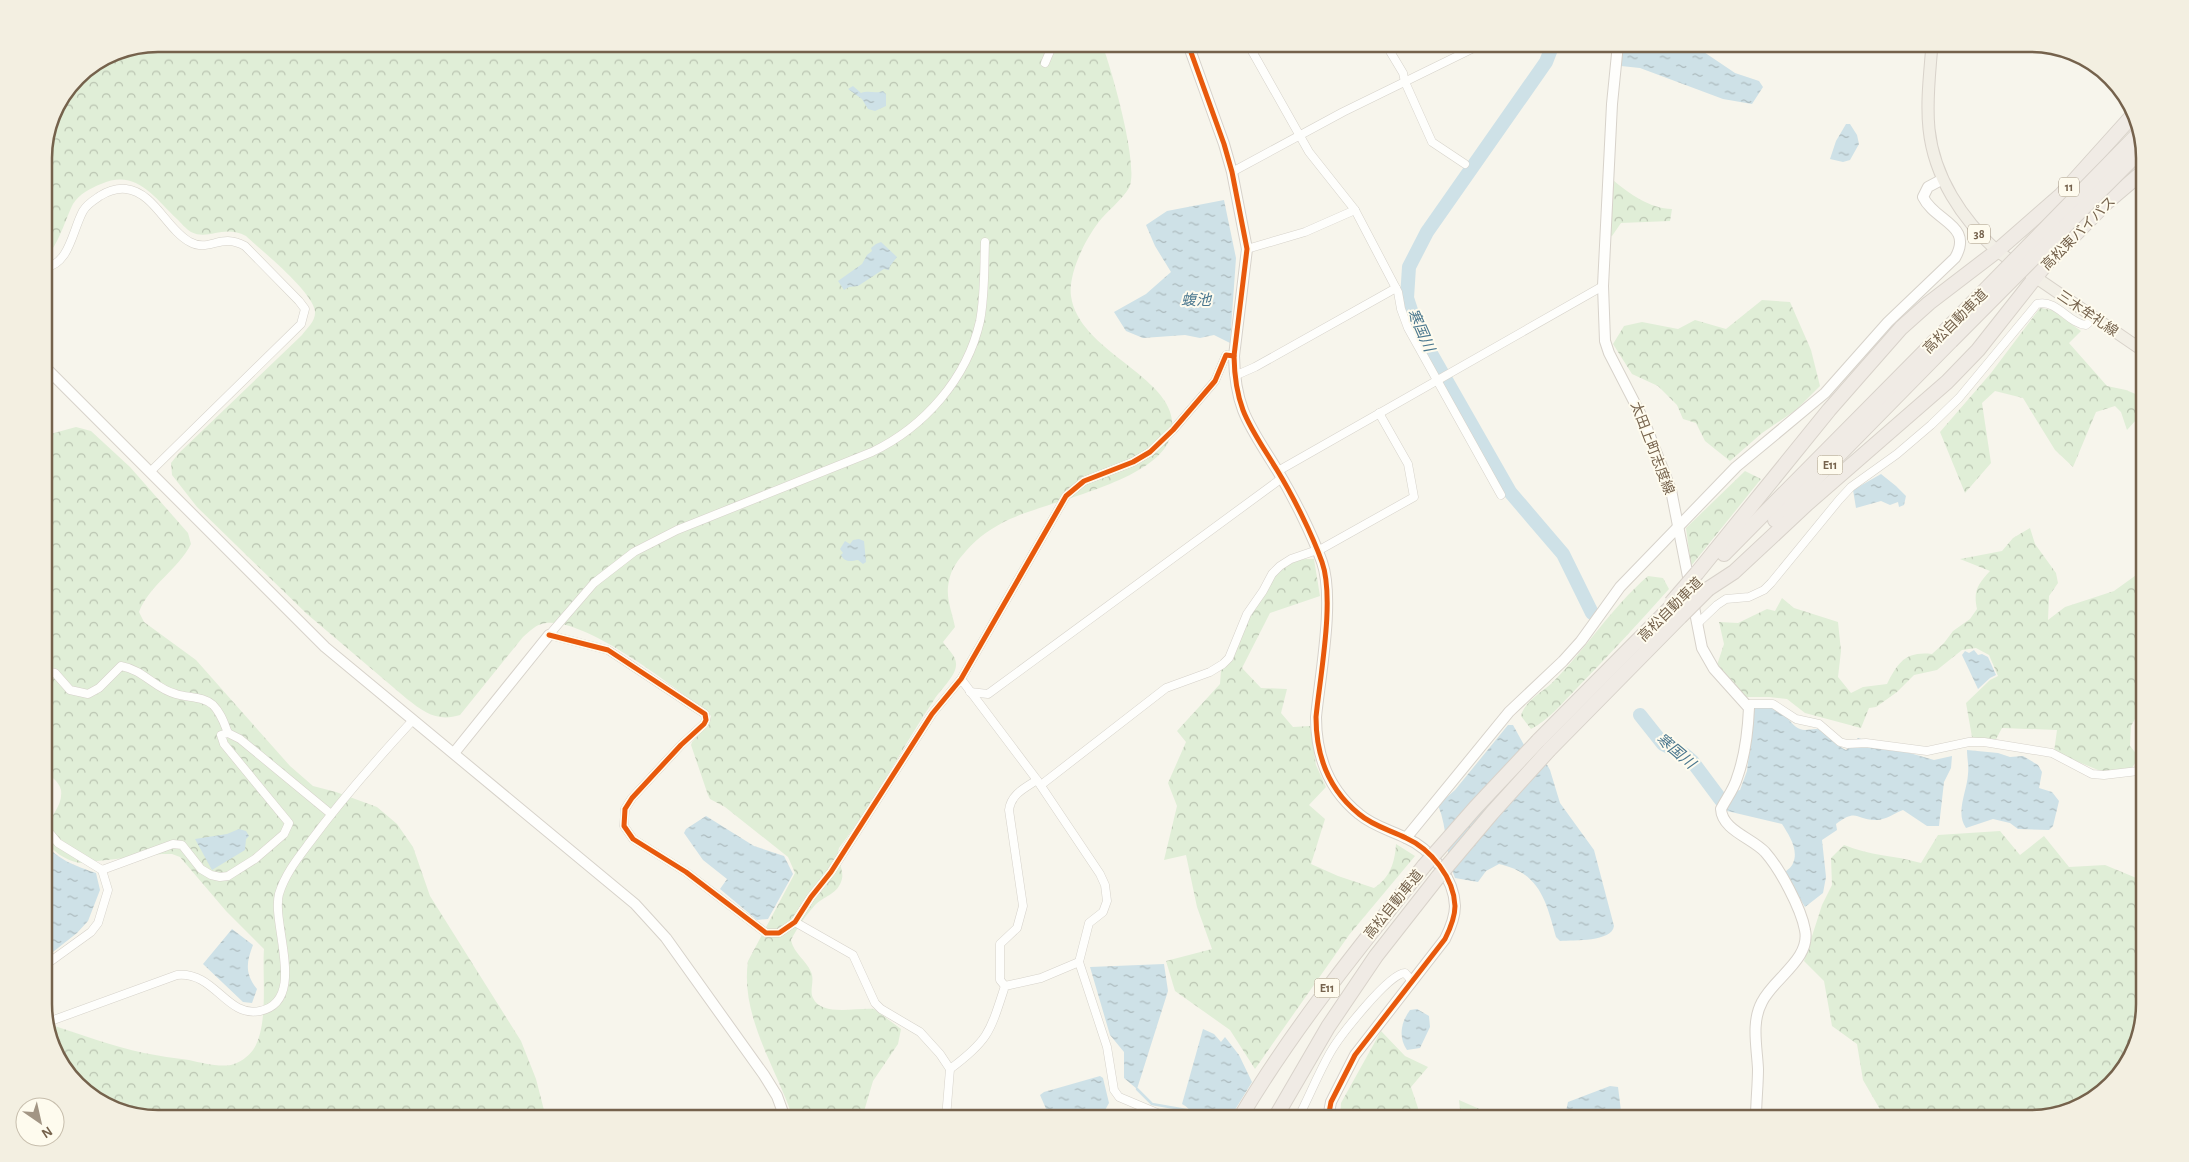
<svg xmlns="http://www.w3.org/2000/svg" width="2189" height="1162" font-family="'Alegreya Sans','Noto Sans JP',sans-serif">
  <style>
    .forest { fill: url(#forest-crowns) }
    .water { fill: url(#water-ripples) }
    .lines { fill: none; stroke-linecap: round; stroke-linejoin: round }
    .stream { stroke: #cee1e7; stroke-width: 2.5 }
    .river { stroke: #cee1e7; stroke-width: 14 }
    .street-casing { stroke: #d6d2ca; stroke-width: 9 }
    .secondary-casing { stroke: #d7d2ca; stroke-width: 12 }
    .primary-casing { stroke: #d8d2ca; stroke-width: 13 }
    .highway-casing { stroke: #d8d2ca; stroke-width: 16 }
    .street { stroke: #fefefc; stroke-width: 8 }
    .secondary { stroke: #fefefc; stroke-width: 10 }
    .primary { stroke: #f2efe6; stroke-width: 11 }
    .highway { stroke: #f0ebe5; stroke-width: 14 }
    .highway-bridge-casing { stroke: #d8d2ca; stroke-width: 16; stroke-linecap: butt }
    .highway-bridge { stroke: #f0ebe5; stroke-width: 14 }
    .cycleway-casing { stroke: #fefbee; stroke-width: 8 }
    .cycleway { stroke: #e8590c; stroke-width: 5 }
    .labels { text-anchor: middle; stroke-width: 4; stroke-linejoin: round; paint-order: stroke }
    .shield { fill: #fefbee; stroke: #9e907d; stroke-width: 1 }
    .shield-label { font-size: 12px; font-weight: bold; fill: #75624c }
    .street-label { font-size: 14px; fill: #75624c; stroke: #fefbee }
    .water-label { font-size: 15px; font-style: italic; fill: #4a778e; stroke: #fefbee }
    .rim { fill: none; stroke: #75624c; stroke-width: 2.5 }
  </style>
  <defs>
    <pattern id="forest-crowns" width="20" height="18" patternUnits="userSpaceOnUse" patternTransform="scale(1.25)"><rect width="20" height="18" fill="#e0eed7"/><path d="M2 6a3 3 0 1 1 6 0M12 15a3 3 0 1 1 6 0" fill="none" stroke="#bac4b1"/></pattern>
    <pattern id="water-ripples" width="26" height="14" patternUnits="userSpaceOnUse" patternTransform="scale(1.25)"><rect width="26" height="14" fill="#cee1e7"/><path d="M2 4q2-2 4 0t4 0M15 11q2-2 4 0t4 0" fill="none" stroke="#acbabd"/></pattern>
  </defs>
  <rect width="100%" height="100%" fill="#f7f5ec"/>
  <g class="forest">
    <path d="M158 44H1102C1111 67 1140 168 1129 188 1121 201 1107 211 1098 223 1085 240 1068 274 1071 296 1079 356 1190 380 1170 438 1155 482 1049 501 1010 519 993 527 978 537 966 551 958 560 951 569 949 581 945 598 952 611 955 627L943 642C947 649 957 656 956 665 956 676 940 690 934 700 901 749 875 802 839 848 835 860 846 870 841 882 836 895 824 896 815 905 806 915 797 928 791 940 794 954 806 960 811 972 815 981 809 990 813 998 821 1017 858 1007 874 1009L901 1029 898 1044 873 1081 862 1118H793C776 1067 740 1016 748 961L795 873 788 857 725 807 710 799 708 795 691 745 692 742 710 722 711 716 708 712C672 687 589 619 546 623 536 624 530 631 523 637L460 715C438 722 425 713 407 699L307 614 197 507 172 475 171 463 179 453 302 335C307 328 316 321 315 311 312 291 262 251 246 236 223 224 209 241 191 232 186 229 181 223 177 219 154 197 136 168 101 184 91 188 79 194 73 204 66 217 57 251 44 257V151L53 114 77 77 115 52Z"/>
    <path d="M1613 180C1628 193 1651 209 1672 209L1670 221 1621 223 1612 236 1609 235Z"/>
    <polygon points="1762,300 1790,302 1811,350 1820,386 1796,410 1762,433 1730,461 1705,441 1696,423 1683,419 1677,405 1658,386 1632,374 1613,344 1624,326 1642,322 1678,329 1695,320 1726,329"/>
    <polygon points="2040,308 2052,310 2081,331 2069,343 2107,386 2126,390 2145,398 2145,410 2127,430 2121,412 2115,406 2096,412 2073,467 2055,450 2023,398 1995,391 1982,403 1991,463 1965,493 1940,432 1991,373"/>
    <path d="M76 427 91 431 130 467 188 533 191 544C178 570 149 585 139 612L144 622 196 660 290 766 313 786 336 792 377 807 397 824 413 847 430 896 521 1041 536 1079 546 1118H158L107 1106 63 1068 48 1024C80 1034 112 1046 144 1053 159 1056 174 1058 189 1060 202 1063 218 1067 231 1065 239 1063 248 1057 253 1050 269 1027 262 976 264 949L226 911 180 857 172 854H162L79 863C64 860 40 846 47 826 52 814 63 805 61 790 59 781 50 776 44 770V438L54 433Z"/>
    <polygon points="1745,471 1761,479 1691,566 1686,528"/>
    <path d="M2030 528 2035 544 2056 573 2058 583 2049 596 2048 620 2065 607 2114 591 2139 573 2137 554 2139 541 2145 537V701L2131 726 2130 746 2139 757 2132 768 2103 772 2054 752 2057 730 2002 728 1995 741 1972 737 1966 703 1990 680 1998 676 1989 655 1976 648 1962 650 1937 670 1914 675 1897 692 1876 707 1869 708 1861 728 1805 713 1787 699 1769 697H1744L1717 665 1724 644 1719 622 1738 623 1767 609 1775 611 1782 598 1794 608 1838 622 1841 651 1838 677 1851 693 1863 687 1887 684C1898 662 1906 651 1932 654L1944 643 1953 631 1970 619 1977 609C1973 591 1978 584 1990 571L1960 559 2002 551 2013 538Z"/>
    <path d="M1314 559 1320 596 1270 613 1242 668 1261 688 1287 689 1281 713 1293 727 1310 726 1316 765 1326 787 1309 805 1325 819 1311 864 1338 876 1374 888C1390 878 1395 862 1396 844L1415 856 1349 935 1255 1069 1230 1030 1175 991 1166 961 1212 949 1197 907 1186 855 1164 860 1177 806 1168 783 1186 742 1177 731 1220 684 1221 670C1248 641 1255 576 1295 561 1300 559 1308 559 1314 559Z"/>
    <path d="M1648 576 1663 578 1669 589C1639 623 1608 656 1577 688 1563 702 1549 720 1531 729L1521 716C1524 702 1541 693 1552 683 1586 649 1611 608 1648 576Z"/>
    <path d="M2000 831 2020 855 2044 836 2069 867 2105 865 2134 877 2145 883V1004L2133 1055 2088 1103 2031 1118H1885L1863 1080 1857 1044 1832 1026 1824 981 1804 961 1822 905 1832 885 1831 858 1844 845C1870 856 1894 855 1921 863L1938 835Z"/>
    <polygon points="1381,1031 1405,1056 1428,1067 1411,1087 1418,1108 1418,1118 1340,1118 1341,1103"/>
    <polygon points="1459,1100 1500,1118 1461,1118"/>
  </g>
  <g class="water">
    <polygon points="1628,44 1692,44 1735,73 1759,81 1763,87 1752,104 1723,99 1640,68 1621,66 1622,50"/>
    <path d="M853 86 861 93C869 90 875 94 883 91L886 94V106L875 111 868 109 862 99 848 89Z"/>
    <polygon points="1846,124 1850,124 1857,135 1859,144 1850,160 1843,162 1830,159 1836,141"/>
    <polygon points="1224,200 1236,258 1230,343 1214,335 1200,338 1185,335 1143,338 1126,331 1114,312 1146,294 1171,272 1155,246 1146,225 1167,211"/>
    <polygon points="881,242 897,257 890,266 889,270 884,269 858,286 849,287 844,290 838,281 862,264 867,255 872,251 871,248 876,244"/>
    <polygon points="1881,474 1896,486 1906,496 1904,505 1899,507 1898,502 1890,505 1881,501 1856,508 1853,490"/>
    <path d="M859 539 864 541 866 562 863 564 858 560C851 561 845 563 841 555L843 553 840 549 845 541 850 544 853 540Z"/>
    <polygon points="1974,650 1978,655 1982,654 1988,657 1996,675 1990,678 1978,689 1962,655 1965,651 1969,653"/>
    <path d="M1755 704 1779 707C1787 715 1793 730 1805 730 1810 730 1817 728 1821 730 1832 734 1836 746 1846 750L1858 738 1934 760 1952 756 1951 768 1944 782 1939 826H1927L1903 810C1895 813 1885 820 1877 820 1856 821 1858 807 1836 824L1837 830 1822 840 1826 877 1823 893 1805 907 1784 873C1787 870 1792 867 1793 863 1799 850 1789 835 1782 824L1727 811 1724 807 1731 792 1740 790 1747 771Z"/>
    <path d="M1508 725H1513L1524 745 1545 761 1550 770 1560 803 1594 850 1614 926C1612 942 1574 940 1560 941L1556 937C1546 901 1540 873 1499 864L1486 871 1478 882 1455 878C1445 855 1448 829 1438 805L1455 790Z"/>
    <path d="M1967 750 1998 753 2010 757 2023 756 2038 765 2042 772 2039 788 2052 792 2059 801 2053 826 2049 830 2018 829 2010 823 1993 819 1966 828C1955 812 1967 792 1968 774 1969 766 1967 758 1967 750Z"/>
    <polygon points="706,816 754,846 784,856 793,874 768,919 757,920 720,889 727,879 703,860 684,833 686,829"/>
    <polygon points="239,829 246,831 249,836 246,839 245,850 212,870 195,839 227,834"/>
    <path d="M44 842C57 860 76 866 96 873L100 890 88 921 77 933 44 959Z"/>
    <path d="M232 929 253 945C246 963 245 974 257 989L252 1003 243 1002 203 964Z"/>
    <polygon points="1164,964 1168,991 1137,1089 1124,1078 1124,1052 1110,1035 1090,967"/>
    <path d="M1417 1009 1429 1016 1430 1027 1420 1048 1407 1050C1398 1037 1401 1022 1410 1010Z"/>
    <path d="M1203 1029 1214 1034 1221 1042 1225 1037 1239 1055 1252 1082 1230 1118C1219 1118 1202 1122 1194 1114 1189 1110 1188 1107 1182 1104Z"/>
    <polygon points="1100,1076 1103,1078 1109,1103 1104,1112 1106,1118 1050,1118 1040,1095 1044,1092"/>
    <path d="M1610 1086 1618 1087 1621 1111C1606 1122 1585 1118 1568 1118L1566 1111 1568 1102Z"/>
  </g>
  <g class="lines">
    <polyline class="stream" points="1137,1089 1152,1104 1192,1111"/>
    <g class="river">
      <polyline points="1553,44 1546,62 1427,232 1409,267 1407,298 1417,329 1510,492 1563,554 1592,613"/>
      <polyline points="1640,715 1663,744 1685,755 1692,761 1721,800 1734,804"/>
    </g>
    <g class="street-casing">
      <g id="street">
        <polyline points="1248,44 1309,152 1355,210 1398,292 1401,309 1408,328 1501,495"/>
        <polyline points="1388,44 1388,48 1403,73 1405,82 1432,142 1465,164"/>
        <polyline points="1045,63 1053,44"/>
        <polyline points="1232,172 1343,112 1482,44"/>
        <path d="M985 242C984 268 985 295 980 321 967 379 924 427 872 452L677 530 634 552 594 583 549 635 608 650 705 714 706 720 704 724 681 745 632 798 625 809 624 826 633 839 686 872 766 933H779L795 922 811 897 831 872 932 714 961 679 1066 496 1084 481 1133 462 1150 452 1173 430 1215 381 1226 355 1234 356"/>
        <polyline points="1247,249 1305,232 1355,210"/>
        <path d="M44 268C70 264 72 231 83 211 87 204 94 200 100 196 108 191 117 188 126 189 154 192 167 230 190 242 210 253 220 232 245 246L299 301 305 309 301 324 150 472"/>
        <polyline points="1234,374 1239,374 1255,367 1396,288"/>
        <polyline points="1278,471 1603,286"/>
        <path d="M1697 624 1717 605 1726 599 1749 597 1764 590 1771 583 1839 500 1851 487 1897 454 1931 425 1959 398 2037 304C2058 299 2067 323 2086 325L2095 317"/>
        <path d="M44 671 55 673 70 690 88 694 99 688 121 666C144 670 155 689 176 694 188 698 203 696 213 705 221 713 224 723 228 733L240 739 331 814"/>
        <polyline points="961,679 1037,780 1100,874 1105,885 1107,901 1103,912 1089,923 1079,962 1107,1047 1114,1090 1119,1097 1169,1118"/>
        <polyline points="970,692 988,694 1282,478"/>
        <polyline points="1746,704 1773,704 1796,719 1819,724 1840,742 1847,744 1866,743 1927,751 1969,742 1984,742 2052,753 2092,774 2104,775 2138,771 2145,775"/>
        <polyline points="1041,785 1166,688 1210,672 1223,664 1229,658 1247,614 1263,591 1272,574 1280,566 1291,559 1323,548 1414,497 1408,464 1379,413"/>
        <polyline points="44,826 58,843 102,870 108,890 98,923 91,932 44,966"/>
        <polyline points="102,870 173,844 182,845 201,869 211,875 220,877 228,876 255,859 284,834 289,823 224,744 221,735 228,733"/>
        <polyline points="795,922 853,955 875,1003 881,1009 920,1032 940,1054 950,1069 946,1118"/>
        <path d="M1005 986 1000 980V944L1017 928 1023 906 1009 810C1011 794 1025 788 1037 780"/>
        <path d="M48 1022 177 975C215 971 226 1018 260 1011 308 1001 271 924 279 894 285 874 298 858 310 842 342 799 377 759 413 720"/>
        <path d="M950 1069C989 1040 990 1032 1005 986L1041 978 1079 962"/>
        <path d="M1298 1118C1309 1097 1318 1074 1330 1053 1339 1037 1389 973 1405 973L1412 981"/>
      </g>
    </g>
    <g class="secondary-casing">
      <g id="secondary">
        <path d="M1188 44 1224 144 1232 172 1247 249 1234 356C1235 411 1251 427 1277 470 1293 496 1312 534 1322 562 1335 599 1320 676 1316 717 1316 755 1328 789 1359 814 1373 826 1390 830 1406 838 1431 849 1454 878 1455 906 1455 918 1450 929 1445 939L1355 1055 1331 1102 1328 1118"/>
        <path d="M1618 44 1612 104 1603 286 1605 341 1609 353 1644 421 1671 490 1702 648 1714 669 1749 708C1748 731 1745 756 1737 778 1734 789 1726 799 1721 809 1722 830 1752 838 1765 852 1780 869 1801 908 1805 930 1811 959 1774 978 1762 1002 1751 1022 1757 1047 1758 1069 1758 1085 1756 1102 1756 1118"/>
        <polyline points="44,366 325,647 635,904 666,938 764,1075 777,1096 785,1118"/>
        <polyline points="454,753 549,635"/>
        <path d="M1406 838 1509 712 1563 661 1581 641 1620 587 1736 467 1825 393 1888 322 1955 258C1974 225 1935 222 1923 197L1928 187 1943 179"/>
      </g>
    </g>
    <g class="primary-casing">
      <path id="primary" d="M1932 44C1930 72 1926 101 1929 129 1934 177 1962 219 1997 251L2145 352"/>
    </g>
    <g class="highway-casing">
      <g id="highway">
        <polyline points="1775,520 1951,341"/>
        <polyline points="1724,554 1943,333"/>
        <polyline points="1697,573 1829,410 1901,328 1929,303 1997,251 2061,195 2133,115"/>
        <polyline points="1708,589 1734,572 1808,503 1947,382 1978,350 2046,264 2106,203 2145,170"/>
        <polyline points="1538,741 1673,605"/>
        <polyline points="1549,750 1680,617"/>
        <path d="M1240 1118C1293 1028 1359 948 1424 866"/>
        <polyline points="1275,1118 1328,1027 1376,956 1438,877"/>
      </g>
    </g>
    <use href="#street" class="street"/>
    <use href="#secondary" class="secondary"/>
    <use href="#primary" class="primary"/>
    <use href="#highway" class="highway"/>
    <g class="highway-bridge-casing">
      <g id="highway-bridge">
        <polyline points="1943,333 2139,133"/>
        <polyline points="1951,341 2144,147"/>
        <polyline points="1671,603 1697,573"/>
        <polyline points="1680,617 1708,589"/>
        <polyline points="1424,866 1475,808 1538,741"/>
        <polyline points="1438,877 1492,813 1549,750"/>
      </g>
    </g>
    <use href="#highway-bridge" class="highway-bridge"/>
    <g class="cycleway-casing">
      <g id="cycleway">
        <path d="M1188 44 1224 144 1232 172 1247 249 1234 356C1235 411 1251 427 1277 470 1293 496 1312 534 1322 562 1335 599 1320 676 1316 717 1316 755 1328 789 1359 814 1373 826 1390 830 1406 838 1431 849 1454 878 1455 906 1455 918 1450 929 1445 939L1355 1055 1331 1102 1328 1118"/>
        <polyline points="549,635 608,650 705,714 706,720 704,724 681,745 632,798 625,809 624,826 633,839 686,872 766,933 779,933 795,922 811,897 831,872 932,714 961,679 1066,496 1084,481 1133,462 1150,452 1173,430 1215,381 1226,355 1234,356"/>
      </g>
    </g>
    <use href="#cycleway" class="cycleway"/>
  </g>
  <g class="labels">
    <g class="shield">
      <rect x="2059" y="177.5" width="20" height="19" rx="4"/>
      <rect x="1968" y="224.5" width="22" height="19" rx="4"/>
      <rect x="1817.5" y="455.5" width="25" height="19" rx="4"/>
      <rect x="1314.5" y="978.5" width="25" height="19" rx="4"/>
    </g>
    <g class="shield-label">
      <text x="2069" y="191">11</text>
      <text x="1979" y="238">38</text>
      <text x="1830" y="469">E11</text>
      <text x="1327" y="992">E11</text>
    </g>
    <g class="street-label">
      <text transform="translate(2078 233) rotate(-45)" y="5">高松東バイパス</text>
      <text transform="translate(2088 313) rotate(34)" y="5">三木牟礼線</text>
      <text transform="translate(1955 321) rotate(-45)" y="5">高松自動車道</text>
      <text transform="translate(1653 448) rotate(69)" y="5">太田上町志度線</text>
      <text transform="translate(1670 609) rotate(-45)" y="5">高松自動車道</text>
      <text transform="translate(1393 904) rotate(-51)" y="5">高松自動車道</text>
    </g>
    <g class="water-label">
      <text x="1196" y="305">蝮池</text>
      <text transform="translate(1421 330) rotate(66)" y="5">寒国川</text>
      <text transform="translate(1676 751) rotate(40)" y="5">寒国川</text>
    </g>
  </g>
  <path d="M0 0H2189V1162H0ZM158 52H2030A106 106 0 0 1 2136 158V1004A106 106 0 0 1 2030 1110H158A106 106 0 0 1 52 1004V158A106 106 0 0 1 158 52Z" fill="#f3efe1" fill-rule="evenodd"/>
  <path class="rim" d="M158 52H2030A106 106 0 0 1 2136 158V1004A106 106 0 0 1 2030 1110H158A106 106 0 0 1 52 1004V158A106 106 0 0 1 158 52Z"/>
  <g transform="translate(40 1122) rotate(146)"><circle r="24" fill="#fefbee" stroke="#c7bead"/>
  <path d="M0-4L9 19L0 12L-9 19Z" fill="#a29584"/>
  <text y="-8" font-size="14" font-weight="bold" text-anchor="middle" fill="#75624c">N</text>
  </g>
</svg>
